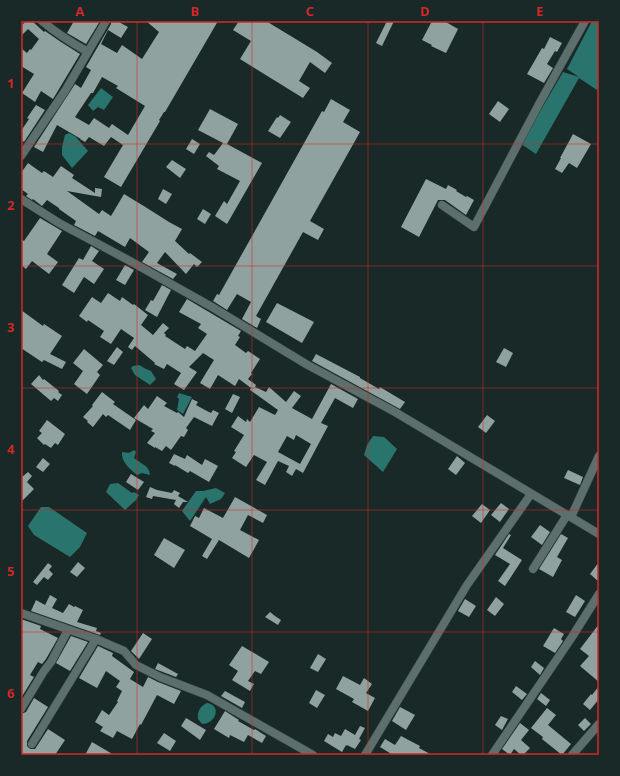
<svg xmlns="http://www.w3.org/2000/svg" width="620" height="776" font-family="'Noto Sans',sans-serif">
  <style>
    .water { fill: #2a746e }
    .building { fill: #8fa29f; fill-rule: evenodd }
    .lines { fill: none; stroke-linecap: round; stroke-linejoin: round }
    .minor-casing { stroke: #364342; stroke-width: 9 }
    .minor { stroke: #5d6f6d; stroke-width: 8 }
    .grid { fill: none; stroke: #d62828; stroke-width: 1; stroke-opacity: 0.55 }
    .neatline { fill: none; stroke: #d62828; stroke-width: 1.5 }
    .grid-label { font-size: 13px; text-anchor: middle; font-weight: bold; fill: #d62828 }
  </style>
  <rect width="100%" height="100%" fill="#192927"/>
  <g class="water">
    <polygon points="592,21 599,21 599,86 597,90 579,78 536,154 521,144 563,72 579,77 567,69"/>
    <polygon points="101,88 113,97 104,110 98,107 93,111 88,105"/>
    <polygon points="69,133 76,137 88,151 72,168 62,155 62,147 65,135"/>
    <polygon points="139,365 146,369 151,371 156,379 150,385 135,375 131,368 133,366"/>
    <polygon points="179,393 192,397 183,414 177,410 179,399 177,397"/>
    <polygon points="373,436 384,437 397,449 383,472 364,455 367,445"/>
    <path d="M134 450 136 452 134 458C141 464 149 465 150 475L142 473 137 475C130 469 121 462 122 452L129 453Z"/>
    <polygon points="118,483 132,493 134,492 139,495 136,500 125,510 106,492 110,484"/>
    <polygon points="216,488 225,493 221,499 210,504 206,497 190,521 182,511 196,491 203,491"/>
    <polygon points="41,507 49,507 87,533 80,547 70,557 34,535 28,526"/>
    <path d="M207 703C222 705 216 724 202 724L198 719C197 712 200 706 207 703Z"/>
  </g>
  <g class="building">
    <polygon points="26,21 32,21 44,32 45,31 61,42 80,54 53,99 41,91 35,102 22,93 34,74 21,66 21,48 27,53 30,49 31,50 39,39 28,29 21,36 21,26"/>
    <polygon points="74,21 100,21 86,44 67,33"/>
    <path d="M111 21H117L128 27 121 38 108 30 101 44 117 53 122 45 142 59 159 32 146 21H218L165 112H164L159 120 160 121 121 187 104 177 123 145 111 137 104 146 89 137 85 142 80 139H81L57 125 43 152 34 147 75 84 81 88 91 70 86 67 111 24ZM102 77 118 86 116 88 145 106 128 135 112 124 109 128 94 118 89 125 75 117 91 93H93Z"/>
    <polygon points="239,21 266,21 317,52 332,63 325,73 310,62 299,81 310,88 303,98 240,59 251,41 233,30"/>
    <polygon points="387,21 394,21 382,46 376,43"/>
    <polygon points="432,21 444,21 458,29 446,53 431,46 432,45 422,40"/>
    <polygon points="550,37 562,43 557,52 555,51 547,64 553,68 544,83 527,74 542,48 544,49"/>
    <polygon points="331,99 350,110 343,122 360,132 310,221 324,229 318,240 303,232 256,316 261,319 257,328 242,319 251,302 237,294 227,310 213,301 217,294 219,295 322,111 324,112"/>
    <polygon points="498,101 509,109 500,122 489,114"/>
    <polygon points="36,105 45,110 24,142 21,140 21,131 29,119 27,118"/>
    <polygon points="210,109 238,124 227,144 262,163 227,224 215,216 224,201 227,204 240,181 217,169 219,166 206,156 209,152 214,155 223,143 198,130"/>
    <polygon points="280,115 291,122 280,138 268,131 277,117 278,118"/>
    <polygon points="573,134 591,144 577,168 569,163 562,173 555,169 561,158 560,158"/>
    <polygon points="192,139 200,144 194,154 186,149"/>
    <polygon points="172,160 186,169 180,178 166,167"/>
    <polygon points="28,163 42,173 44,171 53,177 61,166 74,175 72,178 95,193 95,188 102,189 101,197 67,191 99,214 102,210 111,216 124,194 147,208 169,222 182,229 175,241 189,254 190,253 202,262 197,267 194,264 186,274 165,252 157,263 177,274 173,279 142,262 149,252 130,238 125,247 98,231 95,236 74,225 76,221 59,209 59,208 47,200 42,206 33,199 32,200 26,196 28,194 21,189 21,173"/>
    <polygon points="426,179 446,189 448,185 457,190 456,191 466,197 467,196 474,200 466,215 445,200 438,200 419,237 401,227"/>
    <polygon points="163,189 172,194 166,204 158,199"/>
    <polygon points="203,209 211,214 205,224 197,219"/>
    <polygon points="40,218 62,231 47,254 58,262 49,274 32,261 26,269 21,265 21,239 24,241"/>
    <polygon points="91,246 99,251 92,261 104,269 94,284 84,277 74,293 62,285 79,258 83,260"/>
    <polygon points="125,265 134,270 125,285 116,280"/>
    <polygon points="162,285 171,290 157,317 145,310 151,300 153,301"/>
    <path d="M108 293 120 301 122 297 133 305 134 304 148 315 141 325 153 335 163 323 169 328 164 333 166 335 165 336 185 349 187 346 195 351 207 334 198 328 201 324 179 312 187 299 241 331 238 336 240 337 235 345 246 353 248 351 260 359 251 373 252 374 248 379 256 385 255 387 266 392 269 387 286 402 294 391 301 396 292 408 312 419 331 384 358 399 353 408 335 398 321 423 328 426 303 473 296 469 292 476 286 472 289 466 278 461 265 485 256 480 267 462 254 455 246 467 232 458 236 452 234 451 244 435 231 427 238 416 246 422 247 419 250 422 259 407 275 415 278 410 250 390 251 388 239 379 235 386 218 375 210 389 200 383 206 373 214 360 203 353 189 367 197 372 184 390 174 384 181 373 167 364 164 369 154 364 155 363 135 346 132 350 128 347 134 338 121 329 111 344 100 337 104 331 88 320 87 322 79 316 92 297 101 303ZM296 435 311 444 300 464 278 452 287 436 294 440Z"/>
    <polygon points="277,303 314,322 302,343 266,322"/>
    <polygon points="21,310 43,326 44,324 62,336 50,354 66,362 62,369 44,360 42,362 21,348"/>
    <polygon points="117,347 123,352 114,365 107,361"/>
    <polygon points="504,348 513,353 506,367 496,362"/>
    <polygon points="84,349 103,365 97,372 100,375 87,394 74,384 83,371 73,363"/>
    <polygon points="316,354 360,377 360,378 379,389 380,387 405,402 400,409 312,361"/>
    <polygon points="39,375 43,380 44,379 59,391 58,392 62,395 58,401 54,398 51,401 31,384"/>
    <polygon points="102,392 115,402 113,404 136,420 130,430 108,415 106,417 103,414 93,427 87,422 88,421 83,417 93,406 92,405"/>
    <polygon points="233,394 240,397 232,413 225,409"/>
    <polygon points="157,396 167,403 164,406 177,413 178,412 184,417 192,399 198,402 196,405 205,410 211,413 213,410 219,413 212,426 194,417 186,428 188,430 184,437 181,436 171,450 166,446 162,451 155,447 155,448 147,443 155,433 151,431 153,429 134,418 144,405 148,409"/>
    <polygon points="487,415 495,421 486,433 478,427"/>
    <polygon points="47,420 65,434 58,445 55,443 51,448 45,444 44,445 37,438 42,433 39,431"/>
    <polygon points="174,454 185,459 187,455 202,465 205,459 218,466 209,482 190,471 188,473 175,465 175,466 169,463"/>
    <polygon points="457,456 465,463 456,475 448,469"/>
    <polygon points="43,458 50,464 43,472 36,467"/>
    <polygon points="568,470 583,477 580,485 564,478"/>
    <polygon points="28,472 32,476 27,482 34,489 21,502 21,476 22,477"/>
    <polygon points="131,474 144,482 138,490 126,482"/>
    <polygon points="150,487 157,490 172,493 174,490 180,493 178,496 188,502 183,502 179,508 174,504 176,500 153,496 152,499 146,497"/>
    <polygon points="235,497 267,515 263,523 248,515 240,530 259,540 249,558 219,540 207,559 202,556 212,539 190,526 195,516 199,518 204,508 223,518"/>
    <polygon points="501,503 509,509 500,522 491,515"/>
    <polygon points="482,504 490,510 481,523 472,516"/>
    <polygon points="540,525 550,532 542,545 531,537"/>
    <polygon points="509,534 511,535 503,548 522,560 505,586 498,581 510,564 495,555"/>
    <polygon points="561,534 568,538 557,557 562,560 553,577 539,569"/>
    <polygon points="164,538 185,550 174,568 154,555"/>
    <polygon points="78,562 85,568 77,577 70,572"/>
    <polygon points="599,562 599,582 590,574"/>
    <polygon points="48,563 52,566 49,570 53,574 48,580 44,577 37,585 33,582"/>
    <polygon points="50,595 57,599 52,608 63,613 69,604 74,607 75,606 83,610 77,622 97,628 96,631 101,633 100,635 31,611 36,600 45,605"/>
    <polygon points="576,595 585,601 575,617 566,612"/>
    <polygon points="496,597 504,604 495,616 487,610"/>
    <polygon points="465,599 476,606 469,617 458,611"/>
    <polygon points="270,612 275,616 281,620 278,625 265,617"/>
    <polygon points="21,619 41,626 40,629 58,638 46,659 42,664 38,662 30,675 34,677 21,698"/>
    <polygon points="599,624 599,682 580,666 589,656 580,649"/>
    <polygon points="554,628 564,634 561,639 563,641 555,653 543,646"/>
    <polygon points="143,633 152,639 139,659 131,651"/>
    <polygon points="71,636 88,642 70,671 56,663"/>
    <polygon points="98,646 113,653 112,656 134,672 130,679 143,687 148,677 158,682 181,691 174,704 157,695 141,725 140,724 132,739 117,731 113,738 100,731 103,727 95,722 102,710 109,715 118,702 117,701 122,691 116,687 120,681 106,671 97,688 79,678"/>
    <polygon points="242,646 269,662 261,674 255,671 248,681 254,684 250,691 232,680 238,671 229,665"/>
    <polygon points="318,654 326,659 318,672 310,668"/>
    <polygon points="535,661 544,668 540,675 531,667"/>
    <polygon points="158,663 178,674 176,677 155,669"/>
    <polygon points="343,676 360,685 364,678 372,684 366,693 375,698 368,711 352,702 354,699 336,689"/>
    <polygon points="516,686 527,694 522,700 512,692"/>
    <polygon points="599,686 599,699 590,710 583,704 591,694 592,695"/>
    <polygon points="316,690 325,695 317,708 309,703"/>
    <polygon points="225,691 245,702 242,708 221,696"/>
    <polygon points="541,693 550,700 546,706 537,699"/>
    <polygon points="34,698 48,707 27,741 27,746 29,748 31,749 35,749 48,729 65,740 55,755 21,755 21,714 26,712"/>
    <polygon points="400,707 415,715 406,730 392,721"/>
    <polygon points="547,708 556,715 548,725 571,744 562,755 542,739 543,737 531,728"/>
    <polygon points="225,711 239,720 238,721 254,730 255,729 266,736 262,743 248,735 244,742 230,735 229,738 214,729"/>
    <polygon points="501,716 508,719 502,730 495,725"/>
    <polygon points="186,718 206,730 200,740 181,726"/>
    <polygon points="585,718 591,724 584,731 578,725"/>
    <polygon points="520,723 529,730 521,740 530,748 523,755 521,755 514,749 510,755 502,749"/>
    <polygon points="360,726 365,728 359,739 361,740 355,749 347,745 347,746 346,745 342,752 324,741 328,734 333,737 335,733 341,736 345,729 355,735"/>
    <polygon points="164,733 176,741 170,751 157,743"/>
    <polygon points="401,736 420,746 419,748 432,755 393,755 380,747 385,739 395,745"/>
    <polygon points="92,742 114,755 85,755"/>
  </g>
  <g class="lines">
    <g class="minor-casing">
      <g id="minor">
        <path d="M42 21C56 33 72 43 88 52"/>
        <polyline points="21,156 65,91 106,21"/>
        <polyline points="21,199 59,223 130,261 212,307 306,364 395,412 599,534"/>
        <polyline points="442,205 474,227 539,104 585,21"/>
        <polyline points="571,517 599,456"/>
        <polyline points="533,569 567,515"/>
        <polyline points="21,613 96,639 124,651 136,665 160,677 207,695 313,755"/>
        <polyline points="21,709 44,671 51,662 68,630"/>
        <polyline points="32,744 96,639"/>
        <polyline points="365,755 467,585 531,494"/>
        <polyline points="492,755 572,637 599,594"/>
        <polyline points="572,755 599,724"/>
      </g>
    </g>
    <use href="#minor" class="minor"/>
  </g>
  <path class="grid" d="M137 21V755M252 21V755M368 21V755M483 21V755M21 144H599M21 266H599M21 388H599M21 510H599M21 632H599"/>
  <rect width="620" height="776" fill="none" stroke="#192927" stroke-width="44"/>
  <rect x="22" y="22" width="576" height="732" class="neatline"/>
  <g class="grid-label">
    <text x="80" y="16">A</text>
    <text x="195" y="16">B</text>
    <text x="310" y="16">C</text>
    <text x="425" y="16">D</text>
    <text x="540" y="16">E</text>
    <text x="11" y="88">1</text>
    <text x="11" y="210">2</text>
    <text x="11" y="332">3</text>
    <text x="11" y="454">4</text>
    <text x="11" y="576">5</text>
    <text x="11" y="698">6</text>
  </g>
</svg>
